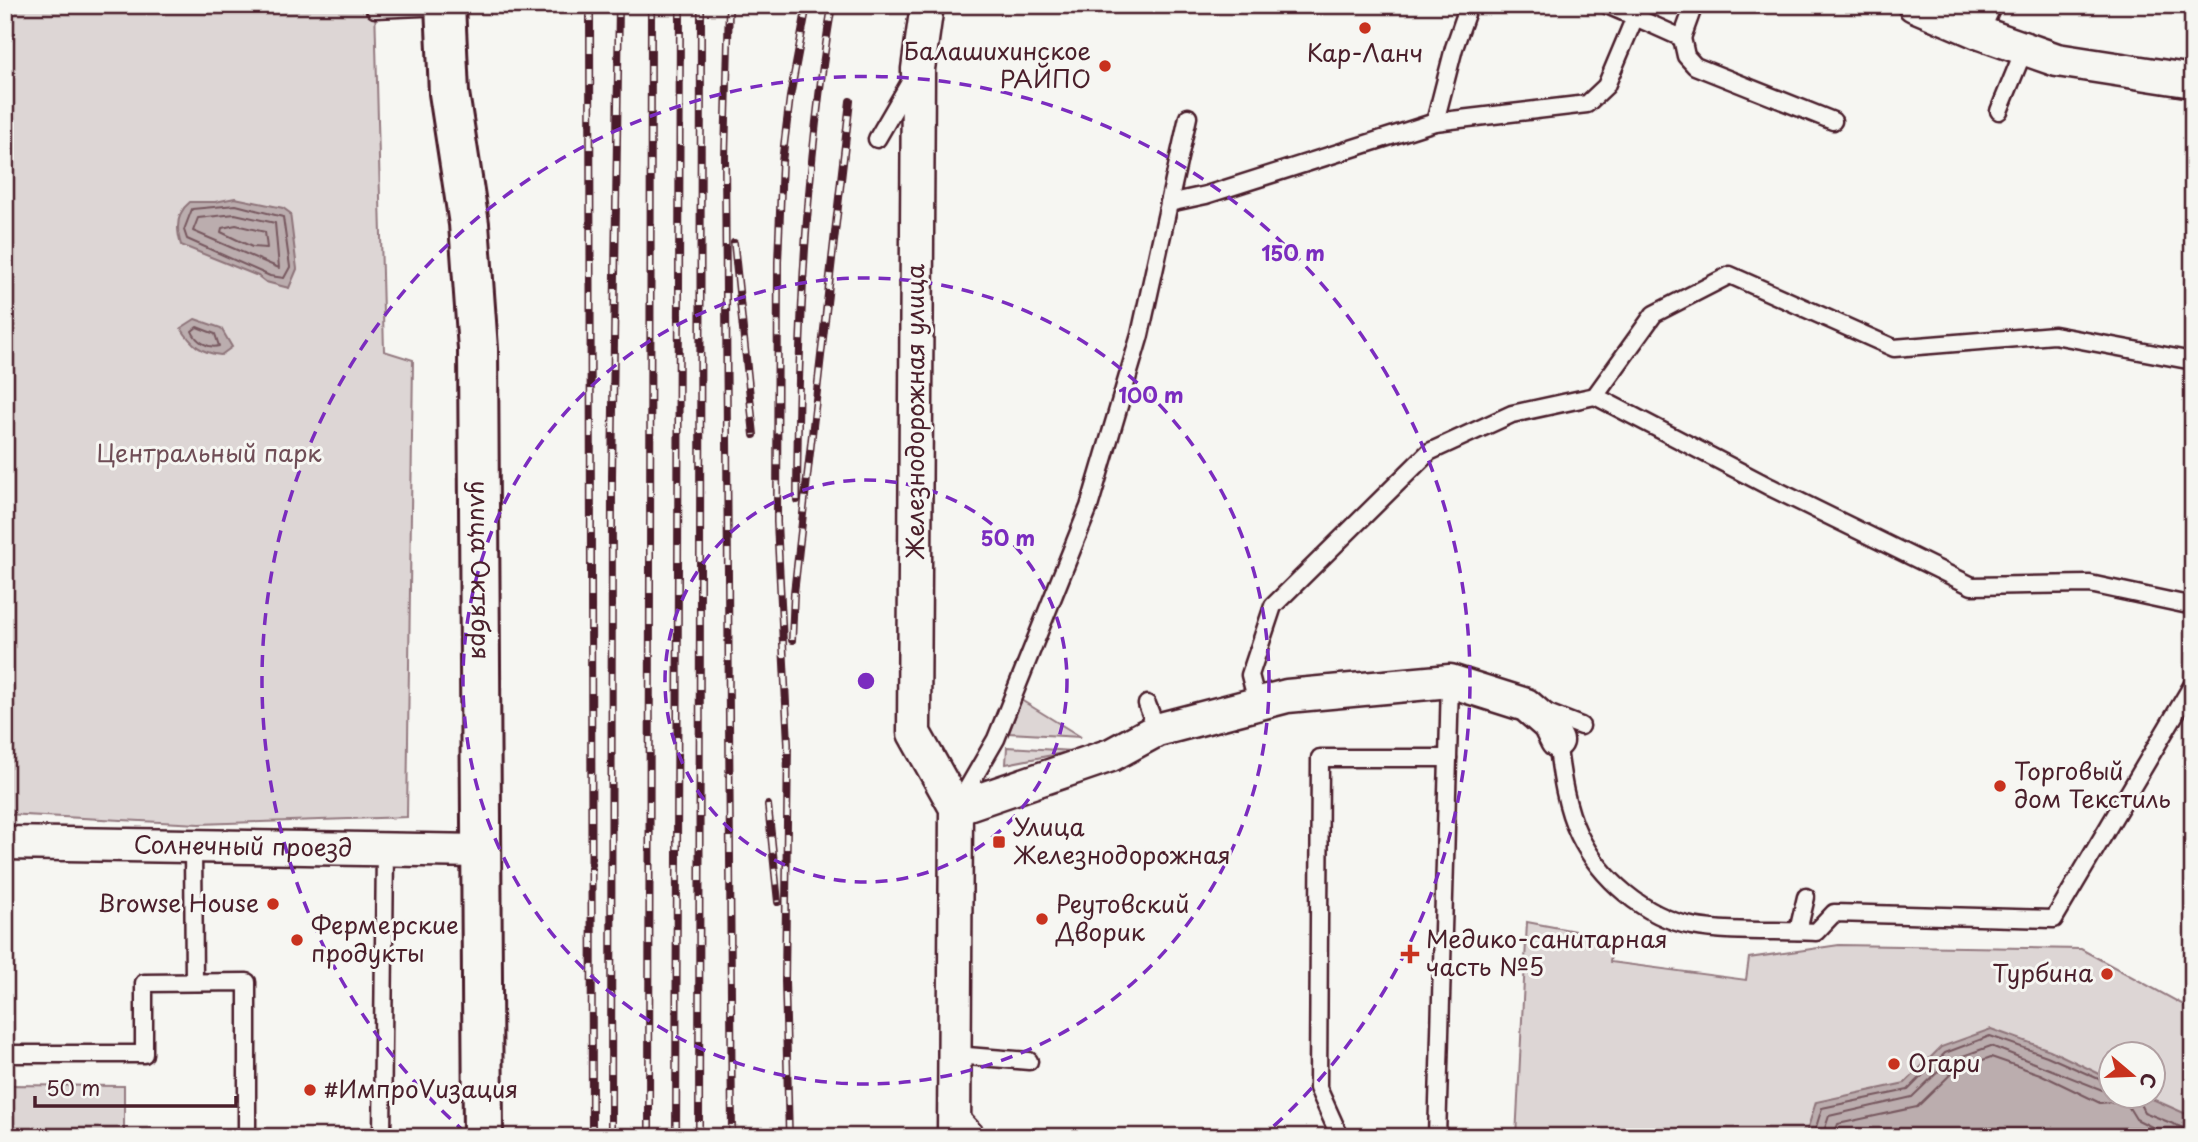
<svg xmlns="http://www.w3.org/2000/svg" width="2198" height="1142" font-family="'Playpen Sans',sans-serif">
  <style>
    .green { fill: #ddd6d5; stroke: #947a80; stroke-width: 2; fill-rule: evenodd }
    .water { fill: #bbadae; stroke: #8e747a; stroke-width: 2 }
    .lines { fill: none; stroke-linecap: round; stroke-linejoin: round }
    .shore { stroke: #77585f; stroke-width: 2 }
    .service-casing { stroke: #4a1f2b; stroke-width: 21 }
    .minor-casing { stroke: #4a1f2b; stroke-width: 37 }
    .tertiary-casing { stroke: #4a1f2b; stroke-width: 44 }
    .service { stroke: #f6f6f2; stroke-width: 16 }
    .minor { stroke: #f6f6f2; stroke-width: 32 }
    .tertiary { stroke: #f6f6f2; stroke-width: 38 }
    .rail-casing { stroke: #4a1f2b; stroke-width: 8 }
    .rail { stroke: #f6f6f2; stroke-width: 5; stroke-dasharray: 16; stroke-linecap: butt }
    .ring { fill: none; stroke: #7b2cbf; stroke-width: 3.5; stroke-dasharray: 12 9 }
    .poi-dot { fill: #c8321e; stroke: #f6f6f2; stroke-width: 2.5 }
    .labels { text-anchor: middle; stroke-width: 6; stroke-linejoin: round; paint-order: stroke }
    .poi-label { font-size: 24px; fill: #4a1f2b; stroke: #f6f6f2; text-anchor: start }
    .street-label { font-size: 24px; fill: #4a1f2b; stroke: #f6f6f2 }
    .park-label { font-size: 24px; fill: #6f4d56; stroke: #f6f6f2 }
    .centre { fill: #7b2cbf; stroke: #f6f6f2; stroke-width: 3.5 }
    .ring-label { font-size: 21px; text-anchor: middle; font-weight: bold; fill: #7b2cbf; stroke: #f6f6f2; stroke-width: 6; stroke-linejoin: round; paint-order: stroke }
  </style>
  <rect width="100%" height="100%" fill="#f6f6f2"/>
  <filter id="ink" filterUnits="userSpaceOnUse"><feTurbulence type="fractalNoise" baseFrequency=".0143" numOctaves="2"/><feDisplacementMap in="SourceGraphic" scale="14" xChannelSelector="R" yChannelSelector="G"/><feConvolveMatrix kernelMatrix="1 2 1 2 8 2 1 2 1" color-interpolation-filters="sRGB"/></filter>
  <g filter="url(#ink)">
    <g class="green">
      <polygon points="5,5 375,5 384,351 413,360 407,817 199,824 5,814"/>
      <polygon points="1021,700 1081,737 1009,733"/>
      <polygon points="1007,747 1073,751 1006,764"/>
      <path d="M1527 922 1613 938 1610 962 1746 980 1749 958 1839 945 2081 949 2193 1010V1137H1516ZM2110 1054H2152V1096H2110Z"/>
      <polygon points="5,1085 124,1086 124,1137 5,1137"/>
    </g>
    <g class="water">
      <path d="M235 198 283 208 290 213 297 269 289 288 266 282 258 276 181 245C176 229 176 213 190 202H215Z"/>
      <path d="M195 319 221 328 232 347 221 355C201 353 192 345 181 328Z"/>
      <polygon points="1991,1029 2050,1050 2110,1079 2110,1096 2148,1097 2193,1117 2193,1137 1805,1137 1816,1102 1905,1083 1941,1047"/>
    </g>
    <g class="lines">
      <g class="shore">
        <polygon points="236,205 283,217 290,267 284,278 270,276 187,239 184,230 192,209"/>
        <polygon points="235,214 275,223 279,268 193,231 198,218"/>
        <polygon points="236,225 265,232 267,248 252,247 221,232 222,228"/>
        <path d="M197 327 215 334 219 346C208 349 196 341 192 331Z"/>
        <polyline points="2136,1096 2144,1112 2193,1132"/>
        <polyline points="1813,1137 1822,1108 1908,1090 1945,1053 1990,1036 2047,1056 2110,1084"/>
        <polyline points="1822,1137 1829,1116 1912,1097 1949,1061 1991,1046 2110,1093"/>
        <polyline points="1833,1137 1838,1124 1917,1107 1955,1070 1991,1057 2040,1074 2100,1103 2125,1101 2136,1119 2172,1137"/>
      </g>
      <g class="service-casing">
        <g id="service">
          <polyline points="1607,5 1635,17"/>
          <polyline points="375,9 445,6"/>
          <polyline points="1980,33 1993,5"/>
          <polyline points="1682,38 1686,56 1695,66 1833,121"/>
          <polyline points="1999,111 2024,50"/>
          <polyline points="1435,122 1454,48 1469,5"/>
          <polyline points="877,139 913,77"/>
          <polyline points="1169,203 1206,195 1435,122 1587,104 1606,86 1635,17 1682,38 1694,5"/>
          <polyline points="1595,396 1770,487 1972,586 2090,584 2193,606"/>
          <polyline points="1257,702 1250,675 1273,606 1429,452 1512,414 1595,396 1654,314 1730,275 1894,348 2054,335 2193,361"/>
          <polyline points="1147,704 1157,730"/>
          <polyline points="1545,712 1581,726"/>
          <path d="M1557 741C1561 772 1565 806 1579 835 1600 878 1644 917 1692 926 1728 933 1778 930 1816 932L1834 913 2054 919 2193 684"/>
          <polyline points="959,803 996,739 1089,507 1140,335 1188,117"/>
          <polyline points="193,846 194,982"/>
          <polyline points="1798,931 1806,897"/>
          <polyline points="5,1054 144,1054 144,983 247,982 247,1137"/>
          <polyline points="955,1055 1029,1061"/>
          <polyline points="957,1113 979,1137"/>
          <polyline points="382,1137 385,849"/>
          <polyline points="1340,1137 1318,1088 1320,758 1448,758 1450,681"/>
          <polyline points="1437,1137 1448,758"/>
        </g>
      </g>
      <g class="minor-casing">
        <g id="minor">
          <polyline points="927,5 918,69 914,733 956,808 954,1137"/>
          <polyline points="1914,5 1980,33 2057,60 2193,81"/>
          <polyline points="956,808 1111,755 1157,730 1287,696 1450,681 1526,705 1549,725 1557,741"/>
          <path id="s1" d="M5 843 481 851"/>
        </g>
      </g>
      <g class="tertiary-casing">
        <g id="tertiary">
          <path id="s2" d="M445 5 449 93 469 224 478 349 483 1137"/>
        </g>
      </g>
      <use href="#service" class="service"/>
      <use href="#minor" class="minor"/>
      <use href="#tertiary" class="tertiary"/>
      <g class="rail-casing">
        <g id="rail">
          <polyline points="590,5 592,1137"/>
          <polyline points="729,5 725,157 732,1137"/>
          <polyline points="734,243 754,435"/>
          <path d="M797 500C798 335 805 169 832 5"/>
          <polyline points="792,640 794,593 850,101"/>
          <polyline points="768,805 778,902"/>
          <polyline points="611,1137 612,476 619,5"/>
          <polyline points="649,1137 651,5"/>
          <polyline points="676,1137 680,5"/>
          <polyline points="699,1137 701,5"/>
          <polyline points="789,1137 785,981 788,744 777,522 778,262 782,162 790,97 807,5"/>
        </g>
      </g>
      <use href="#rail" class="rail"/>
    </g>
  </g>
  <g class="ring">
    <circle cx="866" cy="681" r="201"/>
    <circle cx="866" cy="681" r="403"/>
    <path d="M466 1133A604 604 0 1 1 1266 1133"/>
  </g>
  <g class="poi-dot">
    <circle cx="1365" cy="28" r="7"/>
    <circle cx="1105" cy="66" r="7"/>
    <circle cx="2000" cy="786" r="7"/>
    <rect x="992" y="835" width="14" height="14" rx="3.5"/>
    <circle cx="273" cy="904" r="7"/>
    <circle cx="1042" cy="919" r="7"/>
    <circle cx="297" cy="940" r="7"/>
    <path d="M1406.5 943.5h7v7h7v7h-7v7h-7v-7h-7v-7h7z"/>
    <circle cx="2107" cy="974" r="7"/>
    <circle cx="1894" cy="1064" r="7"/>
    <circle cx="310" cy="1090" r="7"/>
  </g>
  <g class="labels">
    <g class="poi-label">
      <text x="1091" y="60" text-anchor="end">Балашихинское<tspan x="1091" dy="28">РАЙПО</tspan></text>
      <text x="1365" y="62" text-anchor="middle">Кар-Ланч</text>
      <text x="2014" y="780">Торговый<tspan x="2014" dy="28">дом Текстиль</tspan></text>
      <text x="1013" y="836">Улица<tspan x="1013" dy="28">Железнодорожная</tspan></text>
      <text x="259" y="912" text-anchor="end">Browse House</text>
      <text x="1056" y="913">Реутовский<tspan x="1056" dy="28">Дворик</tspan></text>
      <text x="311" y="934">Фермерские<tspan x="311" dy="28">продукты</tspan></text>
      <text x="1426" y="948">Медико-санитарная<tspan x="1426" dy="28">часть №5</tspan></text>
      <text x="2093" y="982" text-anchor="end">Турбина</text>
      <text x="1908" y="1072">Огари</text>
      <text x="324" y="1098">#ИмпроVизация</text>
    </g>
    <g class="street-label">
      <text transform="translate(916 412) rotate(-90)" y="8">Железнодорожная улица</text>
      <text dy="8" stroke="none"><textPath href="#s2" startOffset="567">улица Октября</textPath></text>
      <text dy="8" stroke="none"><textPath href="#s1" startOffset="238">Солнечный проезд</textPath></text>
    </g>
    <g class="park-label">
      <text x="209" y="462">Центральный парк</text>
    </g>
  </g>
  <circle cx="866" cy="681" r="10" class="centre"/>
  <g class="ring-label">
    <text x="1293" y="261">150 m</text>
    <text x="1151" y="403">100 m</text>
    <text x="1008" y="546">50 m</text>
  </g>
  <rect width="2198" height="1142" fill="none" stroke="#f6f6f2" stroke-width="28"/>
  <rect x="14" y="14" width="2170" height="1114" fill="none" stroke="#4a1f2b" stroke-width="2.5" filter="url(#ink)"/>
  <g transform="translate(2132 1075) rotate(109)"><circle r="33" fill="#f6f6f2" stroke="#b1a0a2" stroke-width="2"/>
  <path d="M0-5L12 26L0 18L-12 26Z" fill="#c8321e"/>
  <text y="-10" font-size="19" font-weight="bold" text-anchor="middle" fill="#4a1f2b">С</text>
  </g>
  <path d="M35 1096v10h201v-10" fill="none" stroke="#4a1f2b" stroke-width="3.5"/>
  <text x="46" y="1096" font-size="21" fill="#4a1f2b" stroke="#f6f6f2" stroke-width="5" paint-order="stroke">50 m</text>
</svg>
